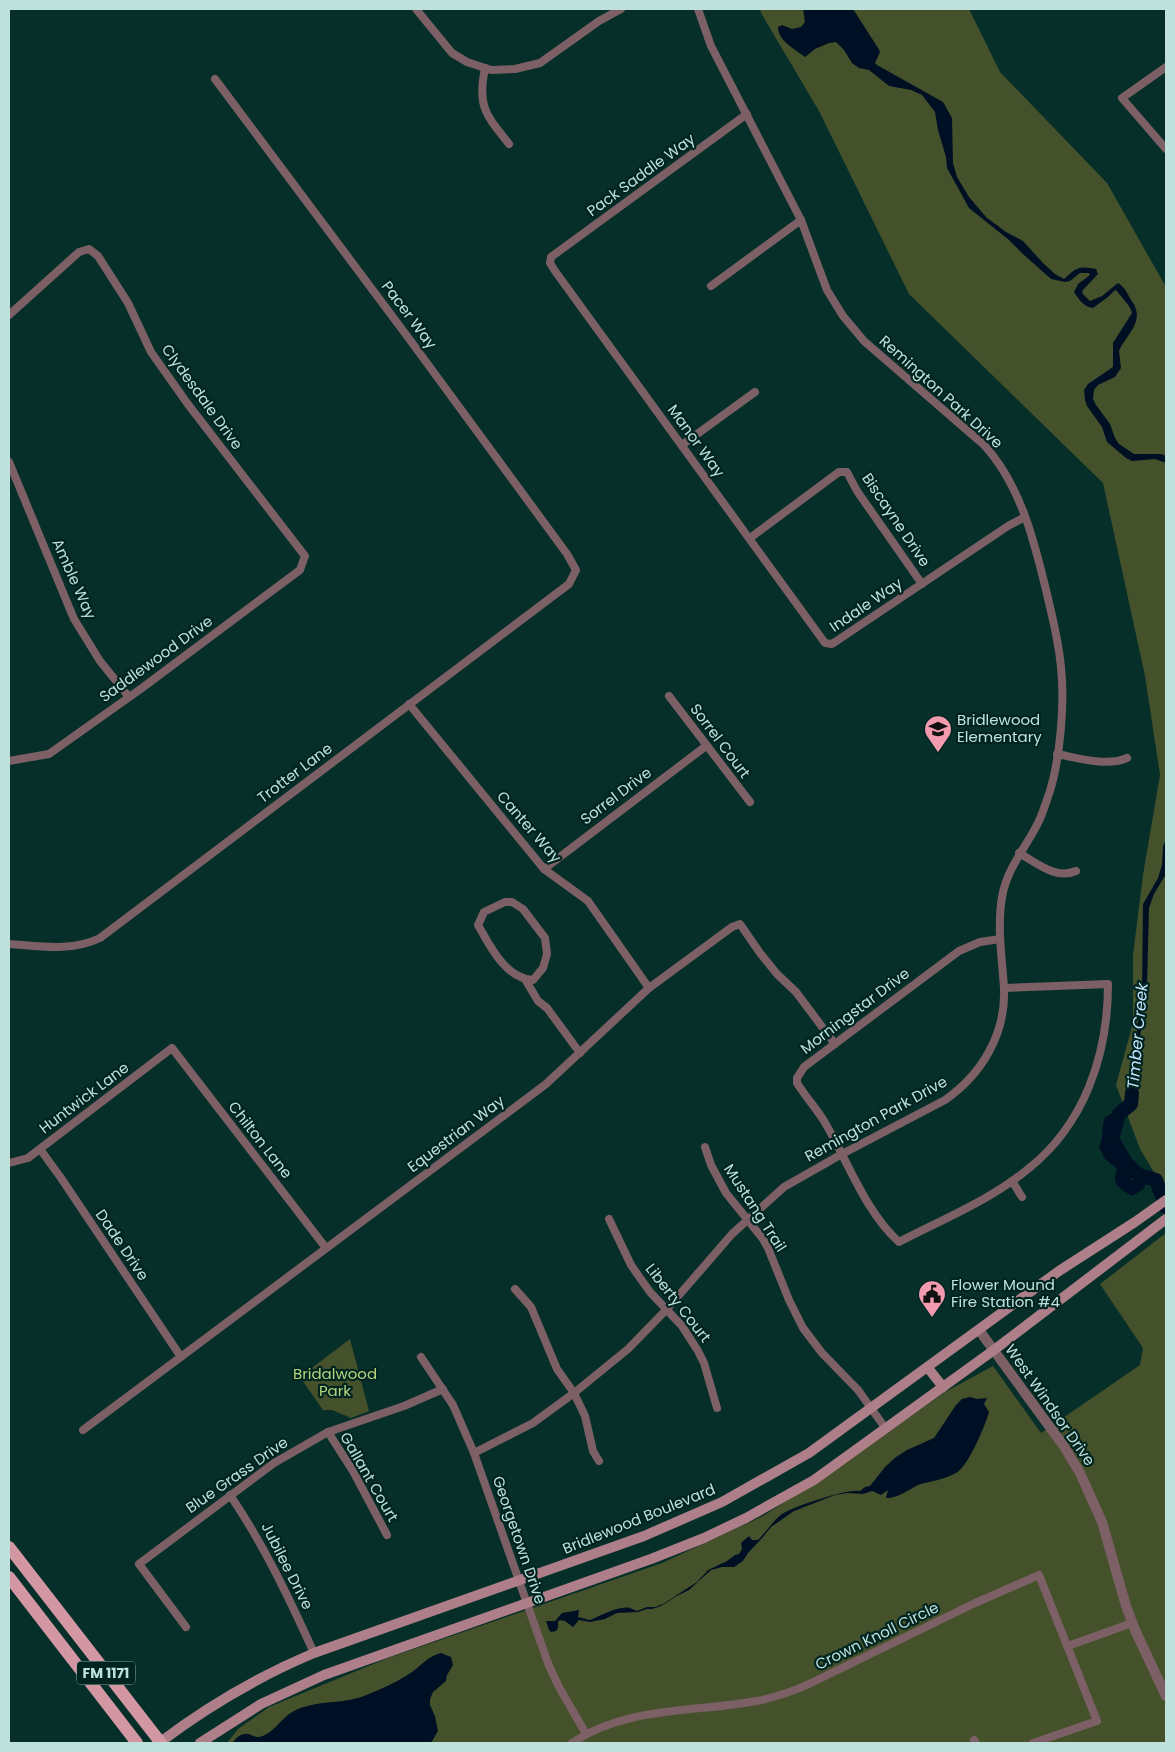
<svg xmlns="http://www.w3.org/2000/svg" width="1175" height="1752" font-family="Poppins,sans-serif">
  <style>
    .green { fill: #44512b }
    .water { fill: #001024 }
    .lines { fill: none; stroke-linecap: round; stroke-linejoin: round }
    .river { stroke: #001024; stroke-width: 14 }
    .minor { stroke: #7d6066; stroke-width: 8 }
    .tertiary { stroke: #7d6066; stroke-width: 10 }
    .secondary { stroke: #ae7f89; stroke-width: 10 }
    .primary { stroke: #d397a4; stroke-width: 12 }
    .labels { text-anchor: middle; stroke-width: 4.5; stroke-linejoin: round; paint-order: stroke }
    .shield { fill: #002521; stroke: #86a9a3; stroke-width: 1 }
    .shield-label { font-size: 14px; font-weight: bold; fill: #bfe1db }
    .street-label { font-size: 15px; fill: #bfe1db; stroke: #002521 }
    .poi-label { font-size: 15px; fill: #bfe1db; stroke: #002521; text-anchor: start }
    .park-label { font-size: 15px; fill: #b5d47e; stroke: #002521 }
    .water-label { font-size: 16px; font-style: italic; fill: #c7e4fe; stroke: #002521 }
  </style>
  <rect width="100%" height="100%" fill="#062f2a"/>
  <g class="green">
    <polygon points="760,9 969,9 1000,72 1107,183 1166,287 1166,1192 1140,1149 1116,1085 1133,1023 1133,955 1143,875 1160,775 1145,676 1103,483 909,294 819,111 761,13"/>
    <polygon points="1166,1233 1166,1743 227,1743 238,1729 269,1707 388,1658 662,1563 763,1516 830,1473 945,1392 993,1366 1041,1433 1140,1365 1143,1348 1100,1284"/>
    <polygon points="350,1339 369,1411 351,1418 332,1410 323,1410 300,1377"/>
  </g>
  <g class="water">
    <path d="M803 9H853L878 48 880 52 875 63 877 65 943 102 952 118 953 163 957 177 969 197 986 217 1006 232 1023 241 1043 263 1055 274 1064 279C1078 267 1078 266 1096 269L1098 274 1083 290 1082 293 1090 301 1102 296 1118 283C1126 288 1127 294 1132 301 1146 322 1126 334 1119 351L1121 368 1115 377 1098 385 1094 390 1093 399 1096 405 1110 424 1115 438 1119 444 1134 454H1161L1166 456V463L1155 459 1132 461 1126 458 1107 442 1102 427 1087 406 1085 400 1084 390 1088 384 1113 367V343L1132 313C1131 306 1121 297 1117 291L1115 290 1108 297 1093 308C1083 307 1079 299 1074 292L1078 284 1090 275 1089 273H1080L1070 281 1065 282 1051 279 1024 255 1009 240 969 208 947 168 946 157 938 130 935 112 922 95 911 90 889 86 869 70 859 68 852 63 844 50 836 42 829 43 815 49 805 57C795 49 778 41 778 27L782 25 792 29 801 27 805 22Z"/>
    <path d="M1166 840V874L1154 894 1149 908 1147 985 1138 1052 1135 1099 1132 1105 1120 1112 1119 1144 1115 1150 1117 1158 1124 1162 1128 1160C1133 1162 1139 1170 1137 1175L1131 1178V1180L1144 1181 1146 1183 1144 1189 1132 1196C1125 1192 1113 1186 1115 1177 1115 1174 1117 1172 1117 1169L1105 1159 1099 1147C1104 1137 1101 1127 1105 1117L1122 1108 1130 1100 1129 1093 1142 991 1143 904 1158 878 1162 865 1163 846Z"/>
    <path d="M970 1397 977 1399 987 1398 984 1404 989 1412C985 1426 968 1467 956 1473 944 1480 930 1481 918 1485 908 1490 898 1498 886 1498L888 1490 881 1495 872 1491 863 1494 847 1493 835 1495 794 1511 771 1527 763 1537 748 1553 743 1561 734 1567H722L711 1570 689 1590 675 1597 661 1606 652 1609H647L638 1612 617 1613 605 1619 590 1622 579 1620 573 1627 565 1621 560 1620 558 1622V1628L556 1631 551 1632 549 1630 546 1621H555L562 1613 579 1610 578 1617 590 1620C600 1616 619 1605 630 1608 632 1609 635 1610 637 1611L647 1607H655L663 1604 697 1582 708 1570 727 1561 735 1555 739 1554 742 1549 741 1543 749 1536 752 1540H758C766 1532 772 1522 782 1514 792 1507 848 1488 860 1491L865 1487 870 1486 885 1467 896 1457 907 1450 934 1438 956 1405 962 1399Z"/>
    <path d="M441 1653 451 1657 453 1665 447 1675 446 1681 433 1692 430 1699V1705L435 1716 438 1731 431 1743H232C237 1737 243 1731 251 1735 254 1736 255 1737 259 1737 271 1735 280 1721 289 1714 311 1699 341 1705 364 1696 379 1690 395 1683 409 1674 420 1667 428 1656 441 1653Z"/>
  </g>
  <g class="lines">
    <polyline class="river" points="1132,1093 1131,1104 1119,1114 1112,1139 1127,1164 1139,1175 1156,1180 1166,1207"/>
    <g class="minor">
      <polyline points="416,9 452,53 467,62 491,70 515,69 540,63 599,21 621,9"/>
      <polyline points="1166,67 1122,98 1166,149"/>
      <path d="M485 68C477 107 486 115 509 144"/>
      <polyline points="747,114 551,257 550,263 555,271 825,643 832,644 1008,526 1025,517"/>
      <polyline points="711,286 801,220"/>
      <polyline points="9,315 79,252 89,249 98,256 128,303 151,352 187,403 305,556 300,570 142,688 49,754 9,761"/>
      <polyline points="682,445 755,392"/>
      <polyline points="9,462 74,619 100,661 129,697"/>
      <polyline points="750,538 839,472 847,472 857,491 922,584"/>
      <polyline points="669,696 750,802"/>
      <polyline points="409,704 544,869 588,901 649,988"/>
      <path d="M1057 754C1078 758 1107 767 1127 758"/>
      <path d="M1019 853C1037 863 1056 880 1076 871"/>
      <polyline points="544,869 706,746"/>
      <path d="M505 902H512L523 909 545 938 547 954 543 968 533 980C505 978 490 946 478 925L484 912Z"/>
      <path d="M1000 939 980 942 959 951 804 1067 797 1078V1083C805 1096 816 1108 824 1121 847 1159 865 1212 899 1242 941 1220 991 1200 1028 1169 1085 1124 1108 1054 1108 984L1004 988"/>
      <path d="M9 944C40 946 71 952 100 938L569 584 576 570 567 554 410 340 215 79"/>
      <polyline points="525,979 538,1001 547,1008 580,1053"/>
      <polyline points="705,1147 711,1165 726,1193 763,1239 768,1248 789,1300 803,1328 822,1353 858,1390 886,1429"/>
      <polyline points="40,1149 61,1178 181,1357"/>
      <polyline points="9,1163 28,1158 172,1048 326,1248"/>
      <polyline points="1012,1181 1022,1197"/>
      <polyline points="609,1219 631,1265 640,1278 650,1292 682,1326 698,1351 704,1363 717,1408"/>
      <polyline points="515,1289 531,1307 557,1369 574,1393 585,1416 593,1451 599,1461"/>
      <polyline points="421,1357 453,1405 474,1453 549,1666 559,1687 586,1734"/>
      <polyline points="83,1430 546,1084 649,988 732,927 740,924 760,953 777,974 796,992 835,1044"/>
      <polyline points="328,1432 353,1471 387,1535"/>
      <path d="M474 1453 533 1423 574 1393 628 1349 667 1309 732 1234 784 1187 842 1154 945 1100C982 1074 1006 1034 1004 988 1002 958 997 927 1002 897 1007 868 1025 849 1038 823 1043 813 1046 802 1050 791 1060 758 1065 703 1061 668 1059 641 1052 616 1046 590 1034 540 1020 484 984 445L864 341 843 316 827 290 801 220 711 46 698 9"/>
      <path d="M230 1495C264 1545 289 1598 314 1653"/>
      <polyline points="186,1627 139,1564 274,1463 328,1432 404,1406 443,1389"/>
      <polyline points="1068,1646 1132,1623"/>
      <polyline points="974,1740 976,1743"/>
      <path d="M572 1743C628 1705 698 1713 762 1700 778 1696 794 1691 809 1684L973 1604 1039 1575 1097 1721 1033 1743"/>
    </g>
    <polyline class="tertiary" points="979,1330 1063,1445 1080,1473 1102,1522 1126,1606 1135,1630 1166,1696"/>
    <g class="secondary">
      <polyline points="928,1368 943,1387"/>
      <path d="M159 1743C208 1706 257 1677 314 1653L644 1536 722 1502 809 1453 1059 1271 1135 1222 1166 1200"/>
      <polyline points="200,1743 261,1704 324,1675 651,1559 704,1538 746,1518 814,1480 994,1350 1166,1219"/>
    </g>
    <g class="primary">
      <polyline points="9,1547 161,1743"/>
      <polyline points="9,1577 137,1743"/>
    </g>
  </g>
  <defs>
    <g id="school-pin" transform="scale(1.4375)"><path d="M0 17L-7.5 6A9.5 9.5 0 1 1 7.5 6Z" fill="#f29aae" stroke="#002521"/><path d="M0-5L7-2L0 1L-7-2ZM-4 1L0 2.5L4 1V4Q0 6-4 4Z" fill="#111"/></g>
    <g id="civic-pin" transform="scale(1.4375)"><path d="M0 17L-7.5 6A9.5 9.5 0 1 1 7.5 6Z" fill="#f29aae" stroke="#002521"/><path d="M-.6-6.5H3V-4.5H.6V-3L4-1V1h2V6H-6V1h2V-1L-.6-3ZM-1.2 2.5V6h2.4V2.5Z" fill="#111"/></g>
  </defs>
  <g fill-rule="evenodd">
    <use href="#school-pin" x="938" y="729"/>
    <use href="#civic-pin" x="932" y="1294"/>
  </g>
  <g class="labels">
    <rect class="shield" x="77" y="1661.5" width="58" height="23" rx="4"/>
    <g class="shield-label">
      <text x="106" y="1678">FM 1171</text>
    </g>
    <g class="street-label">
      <text transform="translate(641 175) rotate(-36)" y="5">Pack Saddle Way</text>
      <text transform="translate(409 315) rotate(53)" y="5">Pacer Way</text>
      <text transform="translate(941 392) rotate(42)" y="5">Remington Park Drive</text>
      <text transform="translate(202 397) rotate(54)" y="5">Clydesdale Drive</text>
      <text transform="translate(696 441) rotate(54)" y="5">Manor Way</text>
      <text transform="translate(896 520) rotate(56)" y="5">Biscayne Drive</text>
      <text transform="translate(74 579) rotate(66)" y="5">Amble Way</text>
      <text transform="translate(866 605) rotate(-34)" y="5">Indale Way</text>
      <text transform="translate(156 659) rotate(-36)" y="5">Saddlewood Drive</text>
      <text transform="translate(720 741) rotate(53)" y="5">Sorrel Court</text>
      <text transform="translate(295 773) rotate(-37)" y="5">Trotter Lane</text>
      <text transform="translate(616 796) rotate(-37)" y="5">Sorrel Drive</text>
      <text transform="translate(529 827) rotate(49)" y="5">Canter Way</text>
      <text transform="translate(855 1011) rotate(-37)" y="5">Morningstar Drive</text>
      <text transform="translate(84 1098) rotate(-37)" y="5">Huntwick Lane</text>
      <text transform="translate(876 1119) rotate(-29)" y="5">Remington Park Drive</text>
      <text transform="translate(456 1134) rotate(-37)" y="5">Equestrian Way</text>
      <text transform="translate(260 1140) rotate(52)" y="5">Chilton Lane</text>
      <text transform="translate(755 1208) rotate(57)" y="5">Mustang Trail</text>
      <text transform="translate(122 1245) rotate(56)" y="5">Dade Drive</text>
      <text transform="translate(678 1303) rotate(52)" y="5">Liberty Court</text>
      <text transform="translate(1050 1405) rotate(55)" y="5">West Windsor Drive</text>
      <text transform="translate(237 1475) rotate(-35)" y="5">Blue Grass Drive</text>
      <text transform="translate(369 1477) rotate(60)" y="5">Gallant Court</text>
      <text transform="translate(639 1519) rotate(-22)" y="5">Bridlewood Boulevard</text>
      <text transform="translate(519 1540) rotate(71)" y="5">Georgetown Drive</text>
      <text transform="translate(287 1566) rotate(63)" y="5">Jubilee Drive</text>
      <text transform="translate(877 1636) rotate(-26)" y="5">Crown Knoll Circle</text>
    </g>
    <g class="poi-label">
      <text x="957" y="725">Bridlewood<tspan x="957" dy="17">Elementary</tspan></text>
      <text x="951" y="1290">Flower Mound<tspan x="951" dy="17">Fire Station #4</tspan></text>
    </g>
    <g class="park-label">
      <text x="335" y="1379">Bridalwood<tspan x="335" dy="17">Park</tspan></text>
    </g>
    <g class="water-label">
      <text transform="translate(1137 1036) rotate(-85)" y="6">Timber Creek</text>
    </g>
  </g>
  <rect width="1175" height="1752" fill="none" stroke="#bfe1db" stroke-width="20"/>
</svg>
